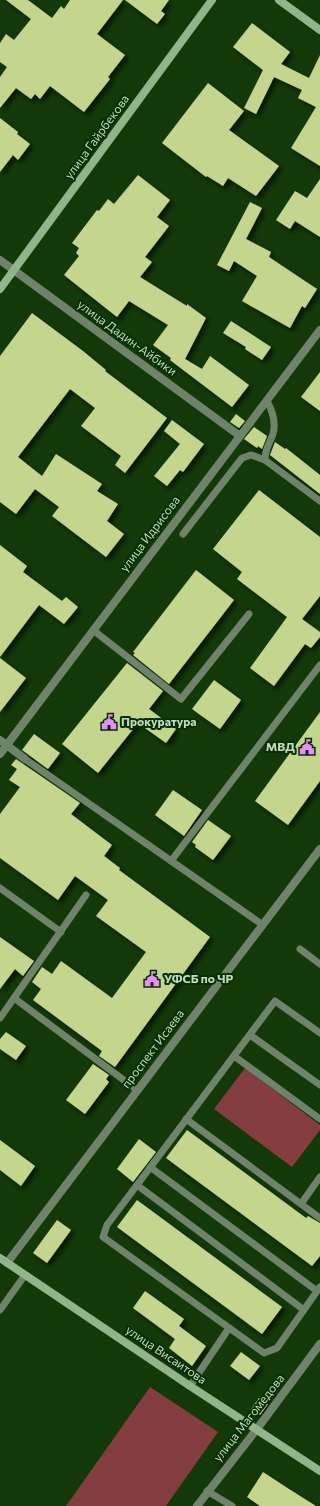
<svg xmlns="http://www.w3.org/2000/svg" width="320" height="1506" font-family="Commissioner,sans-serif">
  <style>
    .green { fill: #833d3f }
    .building { fill: #c4d68d; filter: url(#shadow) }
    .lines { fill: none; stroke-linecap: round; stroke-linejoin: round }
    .lane { stroke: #6f836a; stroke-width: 7 }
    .street { stroke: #6f836a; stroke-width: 8 }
    .secondary { stroke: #92b38b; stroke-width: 8 }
    .labels { text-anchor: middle; stroke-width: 4; stroke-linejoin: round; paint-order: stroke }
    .street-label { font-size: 12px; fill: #c4dbc0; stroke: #062f00 }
    .poi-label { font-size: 12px; font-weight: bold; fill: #c4dbc0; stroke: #062f00; text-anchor: start }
  </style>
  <defs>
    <filter id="shadow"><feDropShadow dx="3.5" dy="3.5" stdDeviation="2" flood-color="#0009"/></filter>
  </defs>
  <rect width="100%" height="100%" fill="#123907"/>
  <g class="green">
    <polygon points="245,1068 320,1125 320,1130 292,1167 214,1109"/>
    <polygon points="150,1387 218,1432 166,1506 66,1506"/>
  </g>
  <g class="building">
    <polygon points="6,0 28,0 52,18 61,6 64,9 70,0 123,0 97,34 125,55 108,77 110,79 84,112 50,86 40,99 35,94 31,99 16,88 0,108 0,77 7,67 0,62 0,43 6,34 14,40 31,19"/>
    <polygon points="125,0 169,0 161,11 165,14 157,24"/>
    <polygon points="252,23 290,52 281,64 309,78 320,55 320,166 291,148 316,107 298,98 302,90 274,77 256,114 244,108 263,70 233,47"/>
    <polygon points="208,83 244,111 229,130 279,166 256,196 228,178 223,186 207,176 206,177 162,143"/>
    <polygon points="0,118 18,132 17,134 30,144 18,160 13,155 0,172"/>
    <polygon points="138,175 170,200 157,217 169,226 145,257 152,262 140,277 187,306 187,304 206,318 185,359 202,369 210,356 249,385 232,407 170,360 171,358 153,345 168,325 129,301 117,317 64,275 79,256 76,253 79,248 72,243 97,210 99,211 108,199 114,204"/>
    <polygon points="320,179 320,237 295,221 290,229 276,220 295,191 307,198"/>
    <polygon points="250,202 262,208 246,239 271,252 269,257 317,289 305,308 302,306 290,328 242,301 257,276 234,261 229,271 217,265"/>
    <polygon points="32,313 83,351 106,370 105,371 167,418 125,473 115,465 121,456 81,426 95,408 70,389 18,457 42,476 56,454 102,484 97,491 118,504 107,521 124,534 106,557 52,516 59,507 35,489 16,514 0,502 0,356"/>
    <polygon points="231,321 271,347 262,360 245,349 246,347 223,333"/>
    <polygon points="320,372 320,411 301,397"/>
    <polygon points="236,414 245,421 239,428 230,422"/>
    <polygon points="172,420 204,444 183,472 180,470 167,486 154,476 180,444 164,431"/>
    <polygon points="254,427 267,436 262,449 258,446 257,448 244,439"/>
    <polygon points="275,442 285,449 286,448 320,475 320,494 270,455"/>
    <polygon points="259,490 320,537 320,596 302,619 320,632 320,637 311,648 305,644 274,686 250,668 287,617 237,579 242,572 213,549"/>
    <polygon points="0,545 27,566 23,572 62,601 66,597 78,607 64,624 39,605 0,657"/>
    <polygon points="196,570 234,600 169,684 133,655 135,653 133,652"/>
    <polygon points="0,658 26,678 0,712"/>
    <polygon points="127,663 163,691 149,709 176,729 166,743 138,723 98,773 62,744"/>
    <polygon points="214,680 241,700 220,729 192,709"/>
    <polygon points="320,712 320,781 288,825 255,801"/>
    <polygon points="34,734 60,753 48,769 22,750"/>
    <polygon points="16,759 80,803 71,814 112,845 104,856 120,868 119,870 210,937 115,1067 99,1056 102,1051 33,1000 41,989 32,982 42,967 52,974 61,961 112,998 146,952 96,916 108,900 75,876 58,900 0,858 0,814 20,787 9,780 17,769 11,765"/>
    <polygon points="173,790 202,810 184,836 155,815"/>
    <polygon points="208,820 231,836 213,860 195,847 196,845 192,842"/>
    <polygon points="0,937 34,961 23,976 15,969 0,989"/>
    <polygon points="6,1032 26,1046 16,1060 0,1049 0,1039"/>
    <polygon points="93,1064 109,1075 106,1079 109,1082 85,1114 66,1100"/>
    <polygon points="187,1130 306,1218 308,1216 320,1223 320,1256 312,1266 166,1158"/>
    <polygon points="139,1139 156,1152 133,1182 117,1169"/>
    <polygon points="0,1140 35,1166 21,1186 0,1170"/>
    <polygon points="137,1200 282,1307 262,1334 117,1227"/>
    <polygon points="57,1220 71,1230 47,1263 33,1253"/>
    <polygon points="145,1291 184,1319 179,1326 206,1346 192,1366 169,1348 175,1339 133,1308"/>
    <polygon points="241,1352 260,1366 249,1380 230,1366"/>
    <polygon points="259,1398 268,1404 260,1415 251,1409"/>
    <polygon points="263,1472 289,1489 316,1506 260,1506 247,1497"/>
  </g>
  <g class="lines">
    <g class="lane">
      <path d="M267 401C272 410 276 423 273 434 269 445 265 448 265 460L320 501"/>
      <polyline points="183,534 242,458 251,455 265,460"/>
      <polyline points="93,630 181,699 249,614"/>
      <polyline points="25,759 263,925"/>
      <polyline points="171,861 320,665"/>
      <polyline points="0,888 61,932"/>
      <polyline points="300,949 320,964"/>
      <polyline points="14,998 86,895"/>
      <polyline points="0,1018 14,998 137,1090"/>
      <polyline points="320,1033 275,1001 107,1225 103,1237 264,1353 277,1348 320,1287"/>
      <polyline points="250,1035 320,1085"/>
      <polyline points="234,1056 320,1119"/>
      <polyline points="186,1119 320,1218"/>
      <polyline points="150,1167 317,1291"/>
      <polyline points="137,1185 304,1310"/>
      <polyline points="301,1204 320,1177"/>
      <polyline points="0,1310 25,1275"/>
      <polyline points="190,1386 229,1328"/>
      <polyline points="207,1491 232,1506"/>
    </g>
    <g class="street">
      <polyline points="0,260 240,436"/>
      <polyline points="0,740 25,759"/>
      <polyline points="0,754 320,330"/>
      <polyline points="7,1263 320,849"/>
      <polyline points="197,1506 257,1429 320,1344"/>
    </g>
    <g class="secondary">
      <polyline points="279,0 320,30"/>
      <polyline points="0,289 212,0"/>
      <polyline points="0,1258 190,1386 320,1471"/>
    </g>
  </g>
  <defs>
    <g id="civic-bare" transform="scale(1.2)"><path d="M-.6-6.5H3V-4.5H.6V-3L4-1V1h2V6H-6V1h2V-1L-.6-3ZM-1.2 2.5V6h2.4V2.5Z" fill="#e98dfe" stroke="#062f00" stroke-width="2.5" paint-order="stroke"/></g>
  </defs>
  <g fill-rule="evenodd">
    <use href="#civic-bare" x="109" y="722"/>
    <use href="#civic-bare" x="307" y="747"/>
    <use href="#civic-bare" x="152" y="979"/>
  </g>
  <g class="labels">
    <g class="street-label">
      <text transform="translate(97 137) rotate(-54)" y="4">улица Гайрбекова</text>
      <text transform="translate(127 338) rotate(36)" y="4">улица Дадин-Айбики</text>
      <text transform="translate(150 534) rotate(-53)" y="4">улица Идрисова</text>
      <text transform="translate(153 1049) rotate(-53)" y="4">проспект Исаева</text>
      <text transform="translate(166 1355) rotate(34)" y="4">улица Висаитова</text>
      <text transform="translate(249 1418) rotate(-52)" y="4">улица Магомедова</text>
    </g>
    <g class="poi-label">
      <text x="121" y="726">Прокуратура</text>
      <text x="295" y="751" text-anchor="end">МВД</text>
      <text x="164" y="983">УФСБ по ЧР</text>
    </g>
  </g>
</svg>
